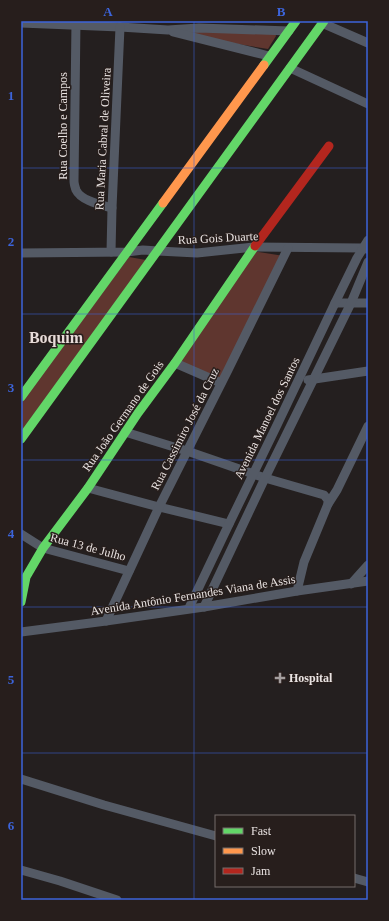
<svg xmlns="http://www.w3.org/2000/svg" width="389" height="921" font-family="'Times New Roman',serif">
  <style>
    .green { fill: #5f362f }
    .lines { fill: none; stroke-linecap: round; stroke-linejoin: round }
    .street { stroke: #545a65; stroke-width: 9 }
    .fast { stroke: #63d668; stroke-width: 9 }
    .slow { stroke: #ff974d; stroke-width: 9 }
    .jam { stroke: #b3261e; stroke-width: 9 }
    .grid { fill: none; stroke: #3c64da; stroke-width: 1; stroke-opacity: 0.55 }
    .poi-dot { fill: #a49e9e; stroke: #271e1c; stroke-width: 1.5 }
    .labels { text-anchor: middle; stroke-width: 3; stroke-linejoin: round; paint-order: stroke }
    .street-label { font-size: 12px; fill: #e9e3e2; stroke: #271e1c }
    .poi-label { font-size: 12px; font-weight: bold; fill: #e9e3e2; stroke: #271e1c; text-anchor: start }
    .district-label { font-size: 16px; font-weight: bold; fill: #e8dcd9; stroke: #271e1c }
    .neatline { fill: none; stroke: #3c64da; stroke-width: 1.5 }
    .grid-label { font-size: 13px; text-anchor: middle; font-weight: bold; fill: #3c64da }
  </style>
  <rect width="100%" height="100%" fill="#241f1f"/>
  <g class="green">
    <polygon points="189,30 275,32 276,36 268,49 189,36"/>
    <polygon points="253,251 284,256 221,378 177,361"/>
    <polygon points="129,257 146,260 21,432 21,402"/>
  </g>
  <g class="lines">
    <g class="street">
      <path d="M76 21 74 181C74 184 75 187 76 190 81 201 102 205 112 208"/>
      <polyline points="21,23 120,27 168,30 199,28 289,31"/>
      <polyline points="322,23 368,43"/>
      <polyline points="173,32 269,56"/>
      <polyline points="290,68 368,104"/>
      <polyline points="111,252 112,208 120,27"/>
      <polyline points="21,253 127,252 143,250 158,251 197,253 254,247 362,248 367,249"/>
      <polyline points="335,303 368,303"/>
      <polyline points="175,363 221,383"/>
      <polyline points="308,380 368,371"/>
      <polyline points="125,432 187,451 265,478 324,495 328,500 328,504 304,562 297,591"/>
      <polyline points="88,488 159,507 229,524"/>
      <polyline points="328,504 337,490 368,426"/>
      <polyline points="21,534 43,548 129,571"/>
      <polyline points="351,584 368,565"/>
      <polyline points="204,607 265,478 351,303 368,262"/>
      <polyline points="189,608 229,524 277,425 335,303 357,258 368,240"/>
      <polyline points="106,621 159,507 227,372 288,248"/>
      <polyline points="21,632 106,621 204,607 297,591 368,581"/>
      <polyline points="21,779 104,805 216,836"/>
      <polyline points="21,870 60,881 117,900"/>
      <polyline points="354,878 368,882"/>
    </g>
    <g class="fast">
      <polyline points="264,65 296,21"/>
      <polyline points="21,397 163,203"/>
      <polyline points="21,439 324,21"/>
      <polyline points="21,602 26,577 43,548 88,488 138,413 175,363 255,246"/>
    </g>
    <polyline class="slow" points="163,203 264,65"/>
    <polyline class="jam" points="255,246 329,146"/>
  </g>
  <path class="grid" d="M194 21V900M21 168H368M21 314H368M21 460H368M21 607H368M21 753H368"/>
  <path class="poi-dot" d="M278 672h4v4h4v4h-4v4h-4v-4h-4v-4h4z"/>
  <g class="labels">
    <g class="street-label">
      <text transform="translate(63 126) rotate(-90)" y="4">Rua Coelho e Campos</text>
      <text transform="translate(103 139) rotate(-87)" y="4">Rua Maria Cabral de Oliveira</text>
      <text transform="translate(218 238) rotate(-3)" y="4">Rua Gois Duarte</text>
      <text transform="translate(123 416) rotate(-55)" y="4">Rua João Germano de Gois</text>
      <text transform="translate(267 418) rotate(-64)" y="4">Avenida Manoel dos Santos</text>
      <text transform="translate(185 429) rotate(-63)" y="4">Rua Cassimiro José da Cruz</text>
      <text transform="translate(88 547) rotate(15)" y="4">Rua 13 de Julho</text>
      <text transform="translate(193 595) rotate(-9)" y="4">Avenida Antônio Fernandes Viana de Assis</text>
    </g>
    <g class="poi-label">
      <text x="289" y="682">Hospital</text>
    </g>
    <g class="district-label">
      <text x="56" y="343">Boquim</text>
    </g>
  </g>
  <rect width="389" height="921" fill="none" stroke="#271e1c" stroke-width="44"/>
  <rect x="215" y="815" width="140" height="72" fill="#271e1c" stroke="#756d6b"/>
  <rect x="223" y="828" width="20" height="6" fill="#63d668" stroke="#756d6b"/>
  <text x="251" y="835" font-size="12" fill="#e9e3e2">Fast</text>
  <rect x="223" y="848" width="20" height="6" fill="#ff974d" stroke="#756d6b"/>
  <text x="251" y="855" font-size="12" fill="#e9e3e2">Slow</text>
  <rect x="223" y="868" width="20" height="6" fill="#b3261e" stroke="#756d6b"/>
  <text x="251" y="875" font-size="12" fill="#e9e3e2">Jam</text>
  <rect x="22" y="22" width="345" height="877" class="neatline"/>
  <g class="grid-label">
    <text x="108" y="16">A</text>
    <text x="281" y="16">B</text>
    <text x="11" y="100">1</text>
    <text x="11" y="246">2</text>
    <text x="11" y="392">3</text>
    <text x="11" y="538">4</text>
    <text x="11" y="684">5</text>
    <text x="11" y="830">6</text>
  </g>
</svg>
